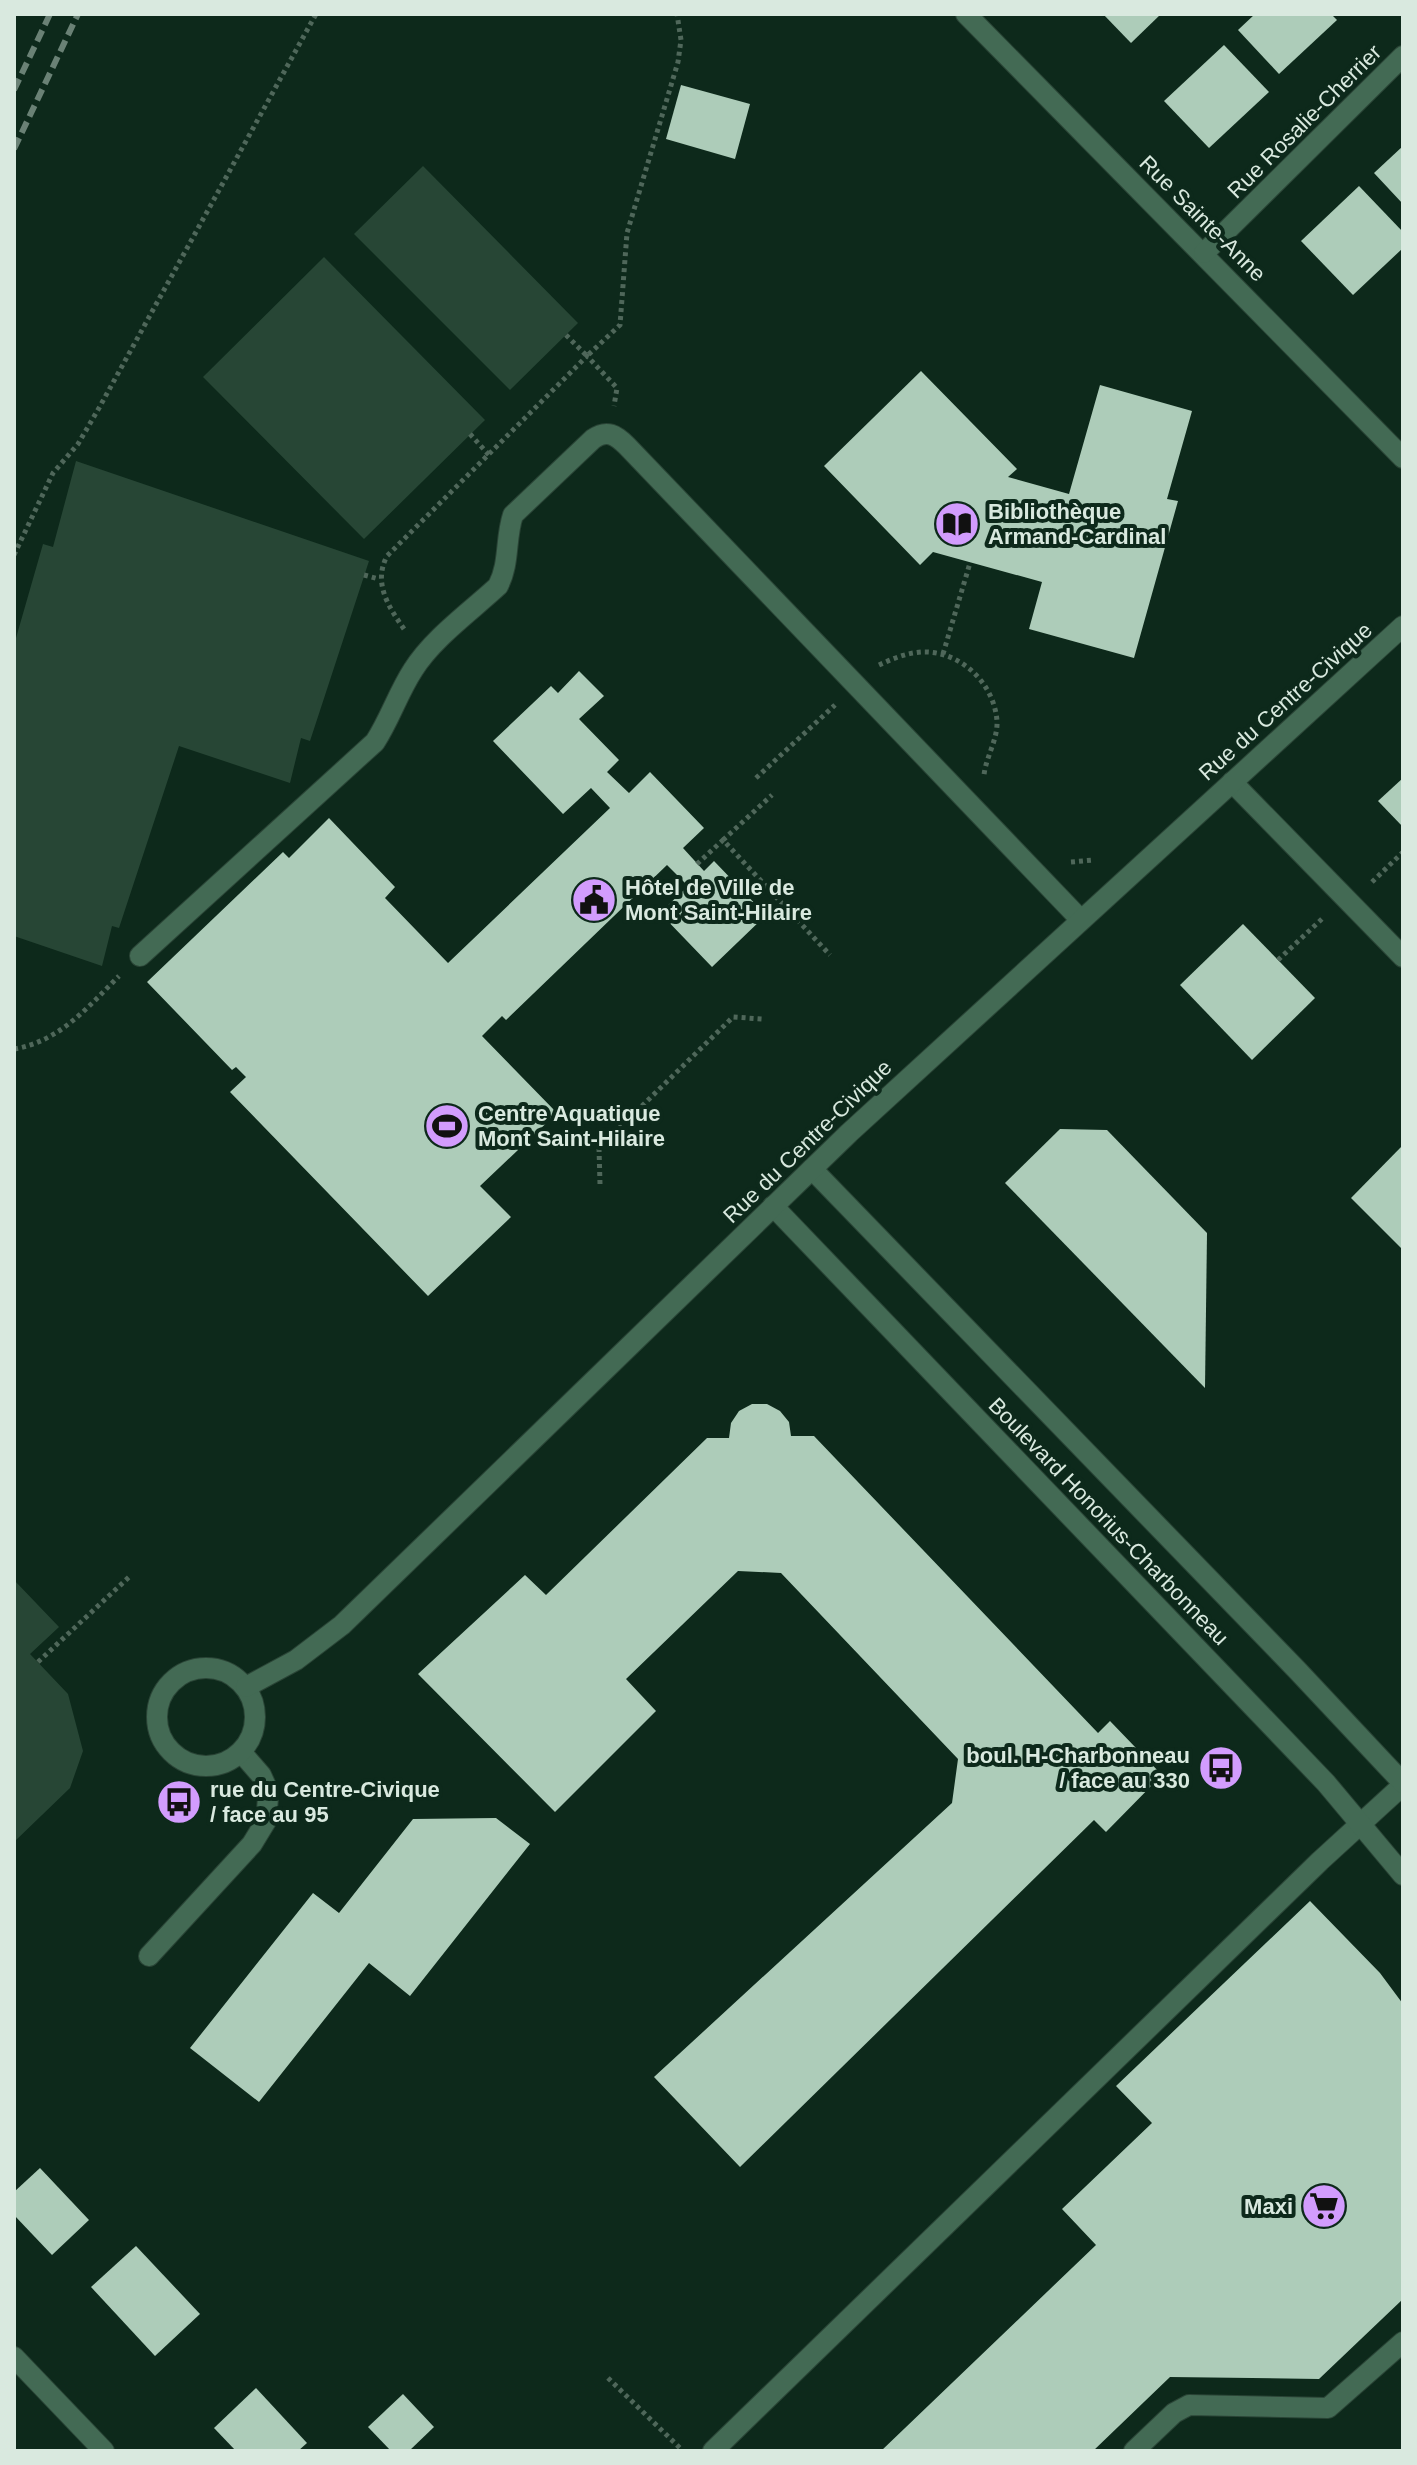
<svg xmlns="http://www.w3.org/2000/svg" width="1417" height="2465" font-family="Arial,sans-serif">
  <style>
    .green { fill: #274635 }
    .building { fill: #adccb9 }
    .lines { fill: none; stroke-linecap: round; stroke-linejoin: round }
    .lane-casing { stroke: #2a4436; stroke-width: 22 }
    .street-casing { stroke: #2a4436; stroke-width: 22 }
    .path { stroke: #4f675a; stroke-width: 5; stroke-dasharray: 4 4; stroke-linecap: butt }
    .lane { stroke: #436a54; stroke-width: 20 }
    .street { stroke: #436a54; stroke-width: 20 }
    .rail { stroke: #6a8175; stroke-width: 6; stroke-dasharray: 12 6; stroke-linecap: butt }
    .labels { text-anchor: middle; stroke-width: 8; stroke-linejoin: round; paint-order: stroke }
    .street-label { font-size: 22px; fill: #d9e9df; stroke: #0d291b }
    .poi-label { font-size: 22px; font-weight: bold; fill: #d9e9df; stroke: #0d291b; text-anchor: start }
  </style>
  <rect width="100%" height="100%" fill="#0d291b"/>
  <g class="green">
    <polygon points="423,166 578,323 510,390 354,234"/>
    <polygon points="324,257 485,420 364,539 203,377"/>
    <polygon points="76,461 369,561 310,741 301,738 290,783 179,746 119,928 112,926 102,966 14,936 14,645 43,544 53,547"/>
    <polygon points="14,1580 59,1627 30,1654 68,1694 83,1751 70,1788 14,1842"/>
  </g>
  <g class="building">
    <polygon points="1103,14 1161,14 1131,43"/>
    <polygon points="1255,14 1331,14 1337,20 1279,74 1238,30"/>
    <polygon points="1224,45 1269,92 1209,148 1164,101"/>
    <polygon points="681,85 750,104 735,159 666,139"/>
    <polygon points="1403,146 1403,204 1374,173"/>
    <polygon points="1359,186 1403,232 1403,248 1353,295 1301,241"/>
    <polygon points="921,371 1017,469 1008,477 1069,494 1100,385 1192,411 1167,499 1178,501 1134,658 1029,629 1042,582 933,552 920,565 824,466"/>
    <polygon points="579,671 604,696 579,719 619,760 607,772 629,793 650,772 704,828 683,848 704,871 714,861 766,915 712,967 660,913 688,886 667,865 506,1020 502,1016 482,1036 557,1113 480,1186 511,1217 428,1296 230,1092 246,1077 236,1067 232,1070 147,982 283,852 289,858 329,818 395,887 385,898 448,963 610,808 591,788 563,814 493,741 551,686 558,693"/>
    <polygon points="1403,778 1403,827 1378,801"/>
    <polygon points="1243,924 1315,998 1252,1060 1180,985"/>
    <polygon points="1060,1129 1107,1130 1207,1233 1205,1388 1005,1183"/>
    <polygon points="1403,1145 1403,1250 1351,1198"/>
    <polygon points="752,1404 767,1404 780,1411 789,1422 791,1436 814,1436 1098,1733 1110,1721 1162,1775 1106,1832 1094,1820 740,2167 654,2077 952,1803 958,1759 781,1573 738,1571 626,1679 656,1711 555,1812 418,1674 525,1575 546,1595 707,1438 729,1438 731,1423 739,1411"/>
    <polygon points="496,1818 530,1844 410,1996 369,1963 259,2102 190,2048 313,1893 339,1913 413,1819"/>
    <polygon points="1310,1901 1380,1973 1403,2004 1403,2299 1319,2379 1170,2377 1093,2451 881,2451 1096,2245 1062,2209 1152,2123 1116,2086"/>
    <polygon points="40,2168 89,2220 52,2255 14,2215 14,2192"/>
    <polygon points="136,2246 200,2314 155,2356 91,2287"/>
    <polygon points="256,2388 307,2443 298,2451 236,2451 214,2428"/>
    <polygon points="403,2394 434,2427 409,2451 391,2451 368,2427"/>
  </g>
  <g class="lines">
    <g class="lane-casing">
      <g id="lane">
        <path d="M140 956 375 742C390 719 398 693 413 670 432 639 471 611 498 586 510 563 505 539 513 515L593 439C607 429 616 435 627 446L1080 919"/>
        <polyline points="149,1956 252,1844 266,1821 268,1798 266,1786 261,1775 241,1752"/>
        <polyline points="713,2451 1320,1861 1403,1785"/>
        <polyline points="1134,2451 1174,2413 1189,2405 1328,2408 1403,2342"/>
      </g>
    </g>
    <g class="street-casing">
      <g id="street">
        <polyline points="966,14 1403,458"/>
        <polyline points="1204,253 1403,56"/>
        <polyline points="1232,782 1403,957"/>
        <polyline points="812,1169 1297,1670 1403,1783"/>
        <polyline points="773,1206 1326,1783 1403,1875"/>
        <circle cx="206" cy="1717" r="49"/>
        <polyline points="246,1687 296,1660 342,1625 849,1133 1403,626"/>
        <polyline points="14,2357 104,2451"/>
      </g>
    </g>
    <g class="path">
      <polyline points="566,335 587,356 620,325 627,233 678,62 681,40 677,14"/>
      <polyline points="470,434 489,455"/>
      <polyline points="14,555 53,473 78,444 99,408 316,14"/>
      <polyline points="364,575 379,579"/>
      <path d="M404 629C388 606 373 583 387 556L587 356 617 388 614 406"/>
      <polyline points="943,654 970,563"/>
      <path d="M879 665C892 659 906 653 921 652 959 650 994 682 997 721 998 739 986 757 984 775"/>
      <polyline points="756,778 835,705"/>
      <polyline points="723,840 772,795"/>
      <polyline points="1071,862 1093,860"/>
      <polyline points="697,864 723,840 830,955"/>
      <polyline points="1372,882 1403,852"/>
      <polyline points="1278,960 1324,917"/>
      <path d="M14 1049C60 1041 87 1008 119 976"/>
      <polyline points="600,1184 599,1148 733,1017 762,1019"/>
      <polyline points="38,1662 129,1577"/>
      <polyline points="608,2378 682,2450"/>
    </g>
    <use href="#lane" class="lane"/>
    <use href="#street" class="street"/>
    <g class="rail">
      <polyline points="14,90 50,14"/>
      <polyline points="14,149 78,14"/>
    </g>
  </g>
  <defs>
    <g id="library-disc" transform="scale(2.3)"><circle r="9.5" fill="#d29cfd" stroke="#0d291b"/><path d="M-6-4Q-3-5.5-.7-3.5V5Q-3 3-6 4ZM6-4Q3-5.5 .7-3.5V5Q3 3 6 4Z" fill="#111"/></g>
    <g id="civic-disc" transform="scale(2.3)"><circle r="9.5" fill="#d29cfd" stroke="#0d291b"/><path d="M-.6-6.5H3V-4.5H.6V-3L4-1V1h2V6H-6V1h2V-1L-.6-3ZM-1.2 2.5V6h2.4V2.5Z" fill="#111"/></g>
    <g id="stadium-disc" transform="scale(2.3)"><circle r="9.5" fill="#d29cfd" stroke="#0d291b"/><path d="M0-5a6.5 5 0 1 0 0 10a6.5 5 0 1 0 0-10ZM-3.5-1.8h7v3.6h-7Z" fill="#111"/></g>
    <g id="bus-disc" transform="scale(2.3)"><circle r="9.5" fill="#d29cfd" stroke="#0d291b"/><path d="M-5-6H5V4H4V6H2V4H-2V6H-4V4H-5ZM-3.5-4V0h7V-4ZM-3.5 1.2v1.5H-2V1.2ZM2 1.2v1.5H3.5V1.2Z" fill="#111"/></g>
    <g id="supermarket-disc" transform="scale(2.3)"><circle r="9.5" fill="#d29cfd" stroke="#0d291b"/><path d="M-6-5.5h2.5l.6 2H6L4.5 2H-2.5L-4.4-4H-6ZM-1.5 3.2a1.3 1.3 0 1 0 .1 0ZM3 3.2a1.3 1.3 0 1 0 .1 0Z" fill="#111"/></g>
  </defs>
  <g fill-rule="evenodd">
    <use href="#library-disc" x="957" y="524"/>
    <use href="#civic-disc" x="594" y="900"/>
    <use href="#stadium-disc" x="447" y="1126"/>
    <use href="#bus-disc" x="1221" y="1768"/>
    <use href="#bus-disc" x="179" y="1802"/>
    <use href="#supermarket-disc" x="1324" y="2206"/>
  </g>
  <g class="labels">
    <g class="street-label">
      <text transform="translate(1304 121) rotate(-45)" y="8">Rue Rosalie-Cherrier</text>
      <text transform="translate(1203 218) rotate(45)" y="8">Rue Sainte-Anne</text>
      <text transform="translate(1285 701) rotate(-42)" y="8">Rue du Centre-Civique</text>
      <text transform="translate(807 1141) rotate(-44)" y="8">Rue du Centre-Civique</text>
      <text transform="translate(1109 1521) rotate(46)" y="8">Boulevard Honorius-Charbonneau</text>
    </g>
    <g class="poi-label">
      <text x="988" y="519">Bibliothèque<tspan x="988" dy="25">Armand-Cardinal</tspan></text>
      <text x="625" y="895">Hôtel de Ville de<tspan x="625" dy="25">Mont Saint-Hilaire</tspan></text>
      <text x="478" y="1121">Centre Aquatique<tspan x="478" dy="25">Mont Saint-Hilaire</tspan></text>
      <text x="1190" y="1763" text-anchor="end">boul. H-Charbonneau<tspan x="1190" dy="25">/ face au 330</tspan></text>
      <text x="210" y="1797">rue du Centre-Civique<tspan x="210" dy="25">/ face au 95</tspan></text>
      <text x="1293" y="2214" text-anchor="end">Maxi</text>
    </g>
  </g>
  <rect width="1417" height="2465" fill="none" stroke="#d9e9df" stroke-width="32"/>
</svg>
